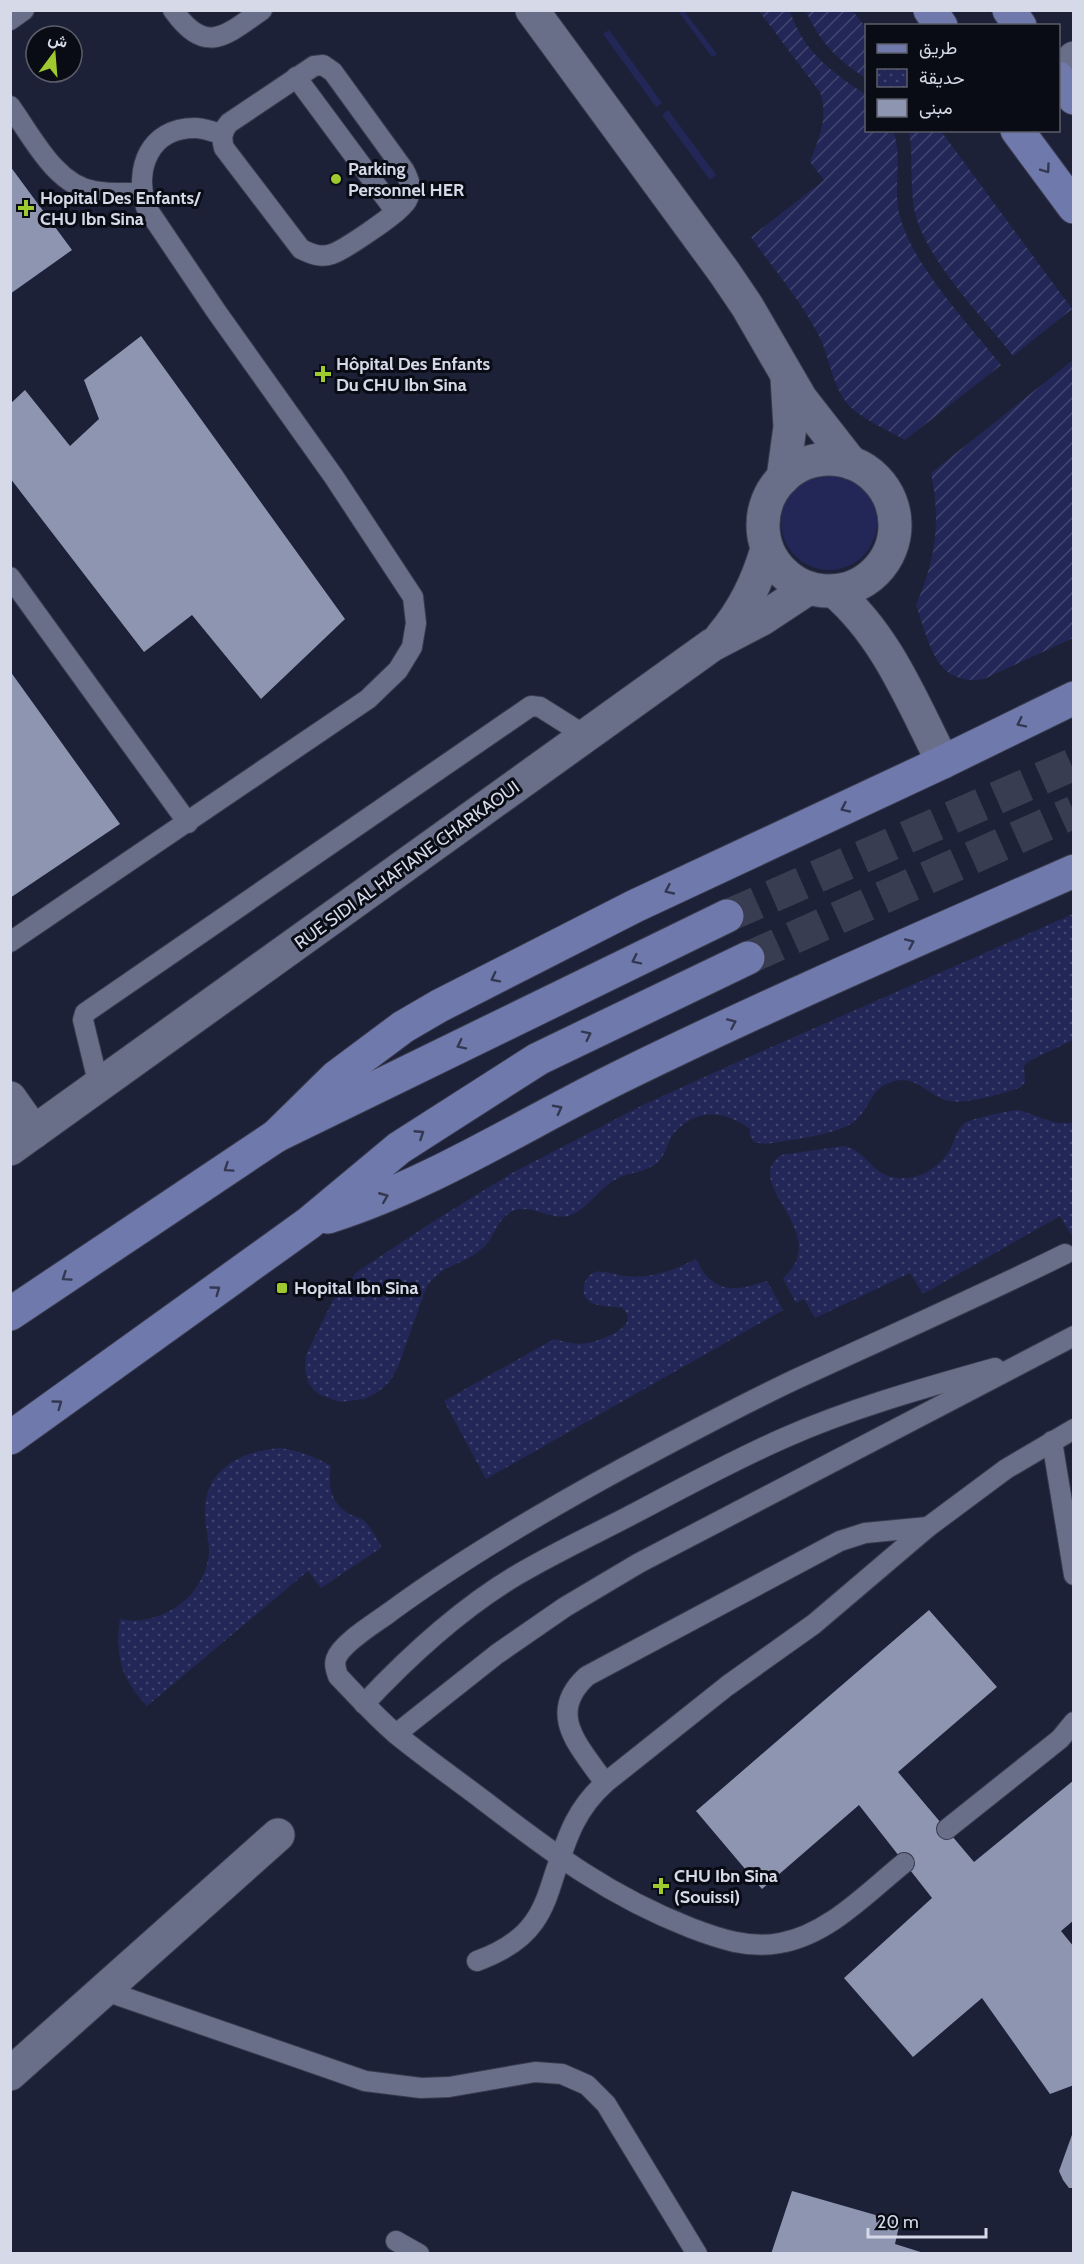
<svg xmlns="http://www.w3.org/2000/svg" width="1084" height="2264" font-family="Cabin,Vazirmatn,sans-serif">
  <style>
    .grass { fill: #222757 }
    .park { fill: url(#park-dots) }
    .garden { fill: url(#garden-furrows) }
    .building { fill: #8e95b0 }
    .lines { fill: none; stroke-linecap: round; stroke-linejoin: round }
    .primary-tunnel { stroke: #393d52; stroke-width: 33; stroke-dasharray: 33 16; stroke-linecap: butt }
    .lane-casing { stroke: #393c4e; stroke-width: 22 }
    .street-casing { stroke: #393c4e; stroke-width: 35 }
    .primary-casing { stroke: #393c4e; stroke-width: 35 }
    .lane { stroke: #696f89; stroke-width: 20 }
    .street { stroke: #696f89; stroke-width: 33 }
    .primary { stroke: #7079ac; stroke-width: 33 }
    .oneway { stroke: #333851 }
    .poi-dot { fill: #9eca2f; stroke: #0a0c15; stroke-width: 2 }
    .labels { text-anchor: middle; stroke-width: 6; stroke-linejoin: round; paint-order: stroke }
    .poi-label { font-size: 18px; font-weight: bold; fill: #d5d9e8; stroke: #0a0c15; text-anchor: start }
    .street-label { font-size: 18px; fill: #d5d9e8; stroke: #0a0c15 }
  </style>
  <defs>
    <pattern id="park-dots" width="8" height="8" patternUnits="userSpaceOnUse" patternTransform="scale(1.5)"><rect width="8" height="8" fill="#222757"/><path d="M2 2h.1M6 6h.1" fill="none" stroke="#41466f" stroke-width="1.8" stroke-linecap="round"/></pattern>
    <pattern id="garden-furrows" width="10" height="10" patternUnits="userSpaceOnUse" patternTransform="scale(1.5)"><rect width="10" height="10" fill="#222757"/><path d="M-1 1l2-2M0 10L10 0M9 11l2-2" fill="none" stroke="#41466f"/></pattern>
  </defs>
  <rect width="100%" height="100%" fill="#1d2137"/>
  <g class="grass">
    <polygon points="678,11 684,11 717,54 712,57"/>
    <polygon points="609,30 662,103 656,107 603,34"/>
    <polygon points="668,110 716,175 710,180 662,115"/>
    <circle cx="829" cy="522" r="48"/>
  </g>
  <g class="park">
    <path d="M1073 914V1040L1027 1062 1024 1067 1025 1082 1021 1087C1006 1093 966 1104 950 1101 930 1098 917 1075 895 1081 869 1087 872 1107 855 1121 838 1135 789 1140 766 1144L754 1142 750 1136V1129C733 1117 715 1110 694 1118 685 1122 675 1130 670 1139 666 1147 665 1155 658 1162 647 1172 632 1172 620 1177 602 1185 593 1202 577 1212 555 1226 537 1204 516 1210 498 1215 496 1235 484 1247 462 1267 443 1262 426 1288L398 1367 390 1381 378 1392 364 1399 340 1402 320 1395 313 1389 308 1382 305 1368 306 1355 333 1300 358 1271 434 1221 512 1173 643 1105 733 1064Z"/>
    <path d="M1019 1110 1056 1123H1073V1238L1060 1216 923 1294 910 1273 815 1318 804 1299 796 1303 783 1278C835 1233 739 1184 781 1155L844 1146C868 1151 870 1175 898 1178 919 1180 942 1167 951 1147 955 1139 957 1129 965 1123 974 1118 1008 1111 1019 1110Z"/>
    <path d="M696 1259C712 1294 734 1292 767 1281L783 1310 486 1479 444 1401 554 1339C565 1342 576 1345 587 1343 601 1341 643 1326 622 1308 613 1306 598 1307 590 1302 579 1295 583 1275 596 1272 603 1270 616 1275 624 1276 650 1279 673 1271 696 1259Z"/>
    <path d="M280 1448C300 1451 314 1456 331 1466 328 1484 330 1501 346 1512 351 1516 359 1517 363 1520 371 1526 376 1539 382 1547L321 1588 308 1571 147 1706C121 1678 115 1656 120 1619 128 1620 136 1622 143 1620 177 1615 206 1588 209 1553 209 1539 205 1526 205 1512 205 1468 242 1451 280 1448Z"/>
  </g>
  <g class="garden">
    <path d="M759 11H790C804 53 831 71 866 95V130L893 131C903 157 893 186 899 213 911 264 968 323 1001 365L905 440C888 430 859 418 847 403 833 386 830 361 821 340 803 303 775 271 751 237L824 180 810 162C819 137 829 118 820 92Z"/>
    <path d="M806 11H853L866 28V78C838 61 819 41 806 11Z"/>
    <path d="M909 131H941L1072 309 1013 356C982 316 927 261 915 213 909 186 914 158 909 131Z"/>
    <path d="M1073 360V638L984 679C935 687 929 641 916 605 936 559 941 522 931 473Z"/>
  </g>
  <g class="building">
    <polygon points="10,166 72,250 10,294"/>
    <polygon points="141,336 345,619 261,699 192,615 144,652 10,478 10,404 25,390 70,446 99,419 84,380"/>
    <polygon points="10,671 120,824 10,898"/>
    <polygon points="929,1610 997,1687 898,1772 974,1862 1074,1780 1074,1920 1061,1931 1074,1947 1074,2085 1050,2094 982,1998 913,2057 844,1978 932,1898 859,1805 762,1889 696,1811"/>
    <polygon points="1073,2132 1074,2132 1074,2188 1069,2188 1063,2180 1059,2171"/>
    <polygon points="792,2191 900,2222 895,2244 927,2254 771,2254"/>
  </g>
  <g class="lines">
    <g class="primary-tunnel">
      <polyline points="727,916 1074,764"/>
      <polyline points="748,958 1074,812"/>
    </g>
    <g class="lane-casing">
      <g id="lane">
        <path d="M173 10C206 56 225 36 262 10"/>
        <polyline points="10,20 24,10"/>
        <path d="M323 65 333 72 404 170C408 177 411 184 410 192 409 196 407 202 404 204 396 215 344 250 332 254 321 258 311 254 301 249L224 148C221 138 222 131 229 123L314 66Z"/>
        <polyline points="296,77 396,212"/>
        <path d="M10 106C32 136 55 185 94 191 109 194 126 193 141 193"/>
        <polyline points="10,577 188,823"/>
        <path d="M10 942 368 699 398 670 412 647 416 623 413 597 334 477 216 311 146 207C134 169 149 128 195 128 204 128 213 132 222 134"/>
        <polyline points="99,1086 83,1020 85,1013 531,706 540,707 586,736"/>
        <polyline points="1052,1441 1074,1575"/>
        <path d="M364 1704C409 1656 460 1609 517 1575 556 1552 597 1533 637 1512 686 1486 734 1460 784 1438 852 1408 924 1388 995 1368"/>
        <polyline points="396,1734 497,1654 565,1607 639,1563 1074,1336"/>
        <path d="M605 1783C580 1747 545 1714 587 1676L840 1541 865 1533 928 1527"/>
        <polyline points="947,1829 1060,1739 1074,1722"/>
        <path d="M904 1863C867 1893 828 1935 780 1943 749 1949 720 1939 691 1928 609 1896 552 1853 483 1800 454 1778 424 1757 396 1734 375 1716 357 1696 338 1676 336 1670 334 1665 336 1659 341 1643 377 1622 390 1612 465 1557 544 1511 625 1467 681 1437 737 1407 794 1380 885 1338 976 1298 1065 1254"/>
        <path d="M477 1961C499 1953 520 1942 534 1922 544 1908 549 1892 554 1876 567 1838 575 1810 605 1783L727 1686 814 1624 928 1527 1006 1469 1074 1429"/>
        <polyline points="103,1990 365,2081 421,2088 449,2087 535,2072 562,2074 587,2085 606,2104 697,2254"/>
        <polyline points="396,2241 419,2254"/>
      </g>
    </g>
    <g class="street-casing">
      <g id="street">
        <polyline points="532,10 724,272 747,306 801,399 851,463"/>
        <polyline points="1059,79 1074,58"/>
        <circle cx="829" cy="525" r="66"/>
        <polyline points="783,478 790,427 787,377"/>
        <path d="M834 591C887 636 912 702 943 762"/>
        <path d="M721 637C744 610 757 582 767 549"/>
        <polyline points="10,1098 34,1132"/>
        <polyline points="10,1149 712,645 762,619 809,588"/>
        <polyline points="10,2074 278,1835"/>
      </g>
    </g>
    <g class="primary-casing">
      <g id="primary">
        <polyline points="930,10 941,26"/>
        <polyline points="1009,10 1020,26"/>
        <polyline points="1058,78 1074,98"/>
        <polyline points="1017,130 1074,207"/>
        <polyline points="276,1136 336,1077 403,1027 439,1006 635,906 943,762 1074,698"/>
        <path d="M328 1217C433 1184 527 1122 626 1074 773 1002 924 937 1074 871"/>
        <polyline points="10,1314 276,1136 727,916"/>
        <polyline points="10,1438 309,1223 399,1148 538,1059 748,958"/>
      </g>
    </g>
    <use href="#lane" class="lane"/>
    <use href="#street" class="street"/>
    <use href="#primary" class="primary"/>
  </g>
  <defs><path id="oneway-chevron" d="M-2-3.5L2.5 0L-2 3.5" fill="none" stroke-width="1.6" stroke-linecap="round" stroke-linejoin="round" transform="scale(1.5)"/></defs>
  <g class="oneway">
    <use href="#oneway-chevron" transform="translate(1046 169) rotate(54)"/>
    <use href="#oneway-chevron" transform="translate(1021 723) rotate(154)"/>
    <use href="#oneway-chevron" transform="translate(845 808) rotate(155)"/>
    <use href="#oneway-chevron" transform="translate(669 890) rotate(155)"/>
    <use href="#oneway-chevron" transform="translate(910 943) rotate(-24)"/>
    <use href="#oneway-chevron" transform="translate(636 960) rotate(154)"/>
    <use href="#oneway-chevron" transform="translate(495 978) rotate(153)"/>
    <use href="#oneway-chevron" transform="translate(732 1023) rotate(-24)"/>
    <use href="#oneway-chevron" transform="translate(587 1035) rotate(-26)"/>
    <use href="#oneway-chevron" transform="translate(461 1045) rotate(154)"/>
    <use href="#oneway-chevron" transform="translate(558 1109) rotate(-28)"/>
    <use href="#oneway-chevron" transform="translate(420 1134) rotate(-33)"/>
    <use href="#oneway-chevron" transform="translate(228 1168) rotate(146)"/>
    <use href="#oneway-chevron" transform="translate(384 1197) rotate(-22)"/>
    <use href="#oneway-chevron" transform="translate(66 1277) rotate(146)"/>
    <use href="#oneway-chevron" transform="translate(216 1290) rotate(-36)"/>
    <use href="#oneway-chevron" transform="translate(58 1404) rotate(-36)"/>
  </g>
  <g class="poi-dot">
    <circle cx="336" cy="179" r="6"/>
    <path d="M23 199h6v6h6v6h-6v6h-6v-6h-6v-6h6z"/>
    <path d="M320 365h6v6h6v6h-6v6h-6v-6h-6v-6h6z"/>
    <rect x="276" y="1282" width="12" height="12" rx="3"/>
    <path d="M658 1877h6v6h6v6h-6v6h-6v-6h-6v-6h6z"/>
  </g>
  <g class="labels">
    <g class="poi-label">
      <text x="348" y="175">Parking<tspan x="348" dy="21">Personnel HER</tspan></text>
      <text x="40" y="204">Hopital Des Enfants/<tspan x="40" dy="21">CHU Ibn Sina</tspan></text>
      <text x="336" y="370">Hôpital Des Enfants<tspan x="336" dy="21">Du CHU Ibn Sina</tspan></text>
      <text x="294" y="1294">Hopital Ibn Sina</text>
      <text x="674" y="1882">CHU Ibn Sina<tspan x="674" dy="21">(Souissi)</tspan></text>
    </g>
    <g class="street-label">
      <text transform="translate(407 865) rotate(-36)" y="6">RUE SIDI AL HAFIANE CHARKAOUI</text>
    </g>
  </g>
  <rect width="1084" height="2264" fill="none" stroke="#d5d9e8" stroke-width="24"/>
  <rect x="865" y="24" width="195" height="108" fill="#0a0c15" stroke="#5b5e69" stroke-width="1.5"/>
  <rect x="877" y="44" width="30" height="9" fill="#7079ac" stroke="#5b5e69" stroke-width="1.5"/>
  <text x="919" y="54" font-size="18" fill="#d5d9e8">طريق</text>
  <rect x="877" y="69" width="30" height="18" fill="url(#park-dots)" stroke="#5b5e69" stroke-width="1.5"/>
  <text x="919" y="84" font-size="18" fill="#d5d9e8">حديقة</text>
  <rect x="877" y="99" width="30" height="18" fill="#8e95b0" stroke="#5b5e69" stroke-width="1.5"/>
  <text x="919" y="114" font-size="18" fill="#d5d9e8">مبنى</text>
  <g transform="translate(54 54) rotate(16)"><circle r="28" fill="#0a0c15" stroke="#5b5e69" stroke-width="1.5"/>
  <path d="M0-4.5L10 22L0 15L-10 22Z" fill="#9eca2f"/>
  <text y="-9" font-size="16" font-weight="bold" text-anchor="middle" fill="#d5d9e8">ش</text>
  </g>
  <path d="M868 2228v9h118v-9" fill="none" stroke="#d5d9e8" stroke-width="3"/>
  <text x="877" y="2228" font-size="18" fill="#d5d9e8" stroke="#0a0c15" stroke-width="4.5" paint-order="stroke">20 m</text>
</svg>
